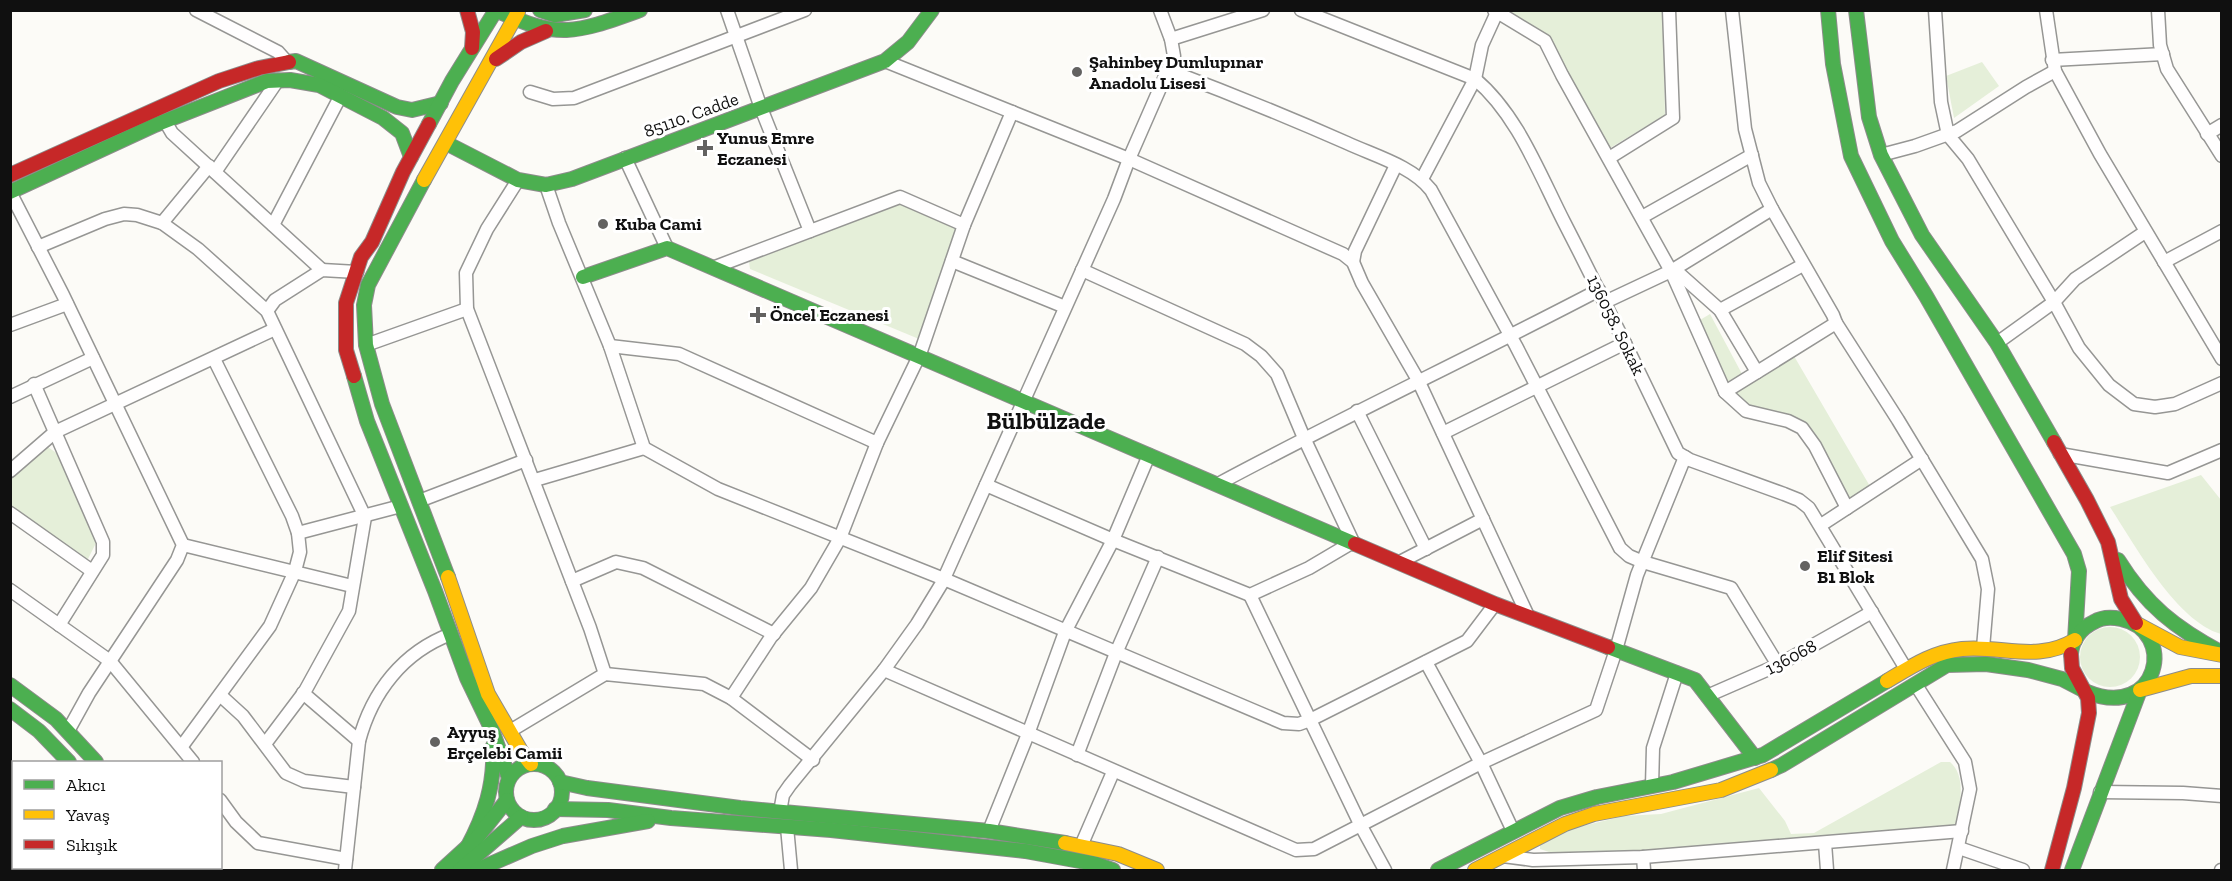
<svg xmlns="http://www.w3.org/2000/svg" width="2232" height="881" font-family="'Zilla Slab',serif">
  <style>
    .green { fill: #e5efd9 }
    .lines { fill: none; stroke-linecap: round; stroke-linejoin: round }
    .street-casing { stroke: #969694; stroke-width: 15 }
    .fast-casing { stroke: #8d8c8b; stroke-width: 16 }
    .slow-casing { stroke: #8d8c8b; stroke-width: 16 }
    .jam-casing { stroke: #8d8c8b; stroke-width: 16 }
    .street { stroke: #fffefe; stroke-width: 12 }
    .fast { stroke: #4caf50; stroke-width: 14 }
    .slow { stroke: #ffc107; stroke-width: 14 }
    .jam { stroke: #c62828; stroke-width: 14 }
    .poi-dot { fill: #636261; stroke: #fff; stroke-width: 2 }
    .labels { text-anchor: middle; stroke-width: 6; stroke-linejoin: round; paint-order: stroke }
    .poi-label { font-size: 18px; font-weight: bold; fill: #101010; stroke: #fff; text-anchor: start }
    .street-label { font-size: 18px; fill: #101010; stroke: #fff }
    .district-label { font-size: 24px; font-weight: bold; fill: #101010; stroke: #fff }
  </style>
  <rect width="100%" height="100%" fill="#fcfbf7"/>
  <g class="green">
    <polygon points="1504,11 1663,11 1665,115 1610,148 1550,39"/>
    <polygon points="1982,62 1999,86 1954,118 1946,76"/>
    <polygon points="899,204 912,204 958,226 919,339 750,269 749,262"/>
    <polygon points="1710,314 1742,374 1725,383 1695,323"/>
    <polygon points="1794,356 1871,488 1849,503 1802,424 1749,407 1732,392"/>
    <polygon points="45,445 55,452 62,460 97,541 87,561 11,505 11,479"/>
    <path d="M2201 475 2221 500V634C2176 621 2135 545 2110 507Z"/>
    <circle cx="2110" cy="657" r="30"/>
    <path d="M1941 762H1950C1967 776 1960 807 1955 826L1732 846 1572 854 1552 853 1540 849V842L1566 830 1624 816 1661 814 1759 788 1785 821 1791 834 1814 833Z"/>
  </g>
  <g class="lines">
    <g class="street-casing">
      <g id="street">
        <polyline points="196,10 278,52 286,61"/>
        <polyline points="727,10 761,108 810,231"/>
        <path d="M1301 10 1475 79C1517 114 1539 173 1564 222 1603 298 1641 375 1678 453L1690 460 1784 494 1799 500 1809 508 1906 669"/>
        <polyline points="1494,10 1545,41 1562,75 1671,271 1725,392 1746,411 1788,421 1802,428 1815,446 1847,508"/>
        <polyline points="1732,10 1745,129 1759,183 1772,209 1833,315 1836,323 1898,420 1982,559 1988,589 1983,648"/>
        <polyline points="1935,10 1941,102 1948,135 1968,159 2054,302 2079,348 2109,385 2134,404 2155,407 2175,404 2222,383"/>
        <polyline points="2046,10 2055,71 2100,154 2222,359"/>
        <polyline points="2158,10 2160,45 2167,69 2222,156"/>
        <polyline points="1171,39 1263,10"/>
        <polyline points="2052,60 2163,54"/>
        <polyline points="885,61 1129,159 1343,254 1353,262 1362,283 1418,380 1528,616"/>
        <path d="M1168 70C1229 93 1288 117 1347 143 1375 156 1412 166 1431 190L1516 346 1620 548 1629 556 1643 562 1731 588 1778 665"/>
        <polyline points="530,92 553,99 574,98 805,10"/>
        <polyline points="165,121 172,133 322,270"/>
        <polyline points="2207,134 2222,125"/>
        <polyline points="1881,155 1915,146 1957,131 2026,87 2055,71"/>
        <polyline points="625,158 667,248"/>
        <polyline points="1609,158 1673,118 1669,10"/>
        <polyline points="215,172 278,80"/>
        <polyline points="1422,179 1475,79 1482,45 1498,10"/>
        <polyline points="518,180 487,229 466,273 467,309 590,628 605,674"/>
        <polyline points="546,185 559,223 610,346 644,448 718,489 944,579 1283,723 1299,724 1310,720 1467,641 1495,604"/>
        <polyline points="10,192 63,295 183,545 177,560 89,693 68,731"/>
        <polyline points="1642,217 1752,155"/>
        <polyline points="162,223 209,166"/>
        <polyline points="273,225 340,97"/>
        <polyline points="38,247 105,219 124,214 137,215 162,223 198,249 267,311 365,517 349,611 305,691 265,744"/>
        <polyline points="952,261 1065,307"/>
        <polyline points="1353,262 1355,251 1396,165"/>
        <polyline points="2164,262 2222,231"/>
        <polyline points="715,267 900,197 964,225"/>
        <polyline points="1674,269 1720,310 1757,372"/>
        <polyline points="1605,302 1671,271 1772,209"/>
        <polyline points="1720,310 1803,265"/>
        <polyline points="267,311 275,300 322,270 357,272"/>
        <polyline points="10,325 67,304"/>
        <polyline points="1997,343 2054,302 2075,279 2145,232"/>
        <polyline points="366,345 467,309"/>
        <polyline points="610,346 679,354 877,443"/>
        <polyline points="34,384 103,542 103,555 59,625"/>
        <polyline points="1725,392 1836,323"/>
        <polyline points="10,397 93,358"/>
        <polyline points="1357,411 1426,549"/>
        <polyline points="1443,433 1625,343"/>
        <polyline points="2060,454 2168,473 2222,450"/>
        <polyline points="10,471 55,432 275,329"/>
        <polyline points="535,480 644,448"/>
        <path d="M1220 483C1345 416 1473 356 1599 290"/>
        <polyline points="986,485 1113,540 1250,595 1309,568 1353,542 1304,438 1277,374 1261,356 1245,344 1082,270"/>
        <polyline points="419,501 526,460"/>
        <polyline points="10,513 92,571"/>
        <polyline points="1821,525 1922,459"/>
        <polyline points="298,533 401,506"/>
        <polyline points="183,545 352,586"/>
        <polyline points="1400,562 1483,519"/>
        <polyline points="572,581 616,562 643,568 774,634"/>
        <polyline points="10,590 110,661 193,762"/>
        <polyline points="1250,595 1361,826 1385,870"/>
        <polyline points="1426,662 1481,763 1513,831"/>
        <polyline points="884,670 1296,850 1314,849 1481,763 1596,710 1616,650 1637,575 1685,457"/>
        <polyline points="1916,685 1965,762 1970,789 1953,870"/>
        <polyline points="303,693 359,741"/>
        <polyline points="220,695 243,716 286,773 304,781 354,787"/>
        <polyline points="1707,696 1778,665 1872,612"/>
        <polyline points="731,698 771,637 811,588 840,538 877,443 920,354 964,225 1012,112"/>
        <polyline points="510,731 605,674 704,684 731,698 813,760"/>
        <polyline points="182,746 270,626 295,571 300,552 298,533 292,516 214,359"/>
        <polyline points="1077,755 1116,653 1158,557"/>
        <polyline points="1652,786 1653,748 1677,673"/>
        <polyline points="2100,792 2183,793 2222,796"/>
        <polyline points="220,800 236,822 258,843 346,859"/>
        <polyline points="10,806 14,810"/>
        <polyline points="780,812 783,795 790,785 884,670 917,624 942,583 1114,199 1129,159 1174,56 1171,39 1160,10"/>
        <polyline points="787,827 791,870"/>
        <polyline points="989,831 1028,734 1065,632 1113,540 1149,455"/>
        <polyline points="1825,843 1827,870"/>
        <polyline points="1081,846 1113,772"/>
        <polyline points="1959,848 2023,870"/>
        <polyline points="1503,856 1533,860 1643,857 1962,831"/>
        <polyline points="1643,857 1644,870"/>
        <polyline points="60,868 62,870"/>
        <path d="M345 870 359 741C372 692 403 652 451 634"/>
        <polyline points="2221,870 2222,870"/>
      </g>
    </g>
    <g class="fast-casing">
      <g id="fast">
        <polyline points="540,10 555,15 585,10"/>
        <polyline points="1828,10 1833,64 1851,156 1892,241 1926,296 2074,554 2079,571 2075,640"/>
        <polyline points="1856,10 1869,117 1881,155 1922,235 1997,343 2054,442"/>
        <polyline points="289,62 296,61 397,107 412,110 441,103"/>
        <path d="M429 124 452 81 496 10C559 40 576 33 640 10"/>
        <polyline points="446,143 518,180 546,185 572,179 885,61 908,42 932,10"/>
        <polyline points="424,180 368,285 364,305 366,345 382,404 448,577"/>
        <polyline points="10,192 155,125 267,81 290,80 319,85 383,118 402,133 411,157"/>
        <polyline points="583,277 667,248 1355,544"/>
        <polyline points="354,376 367,421 435,591 467,678 492,730 509,778"/>
        <path d="M2118 560C2146 605 2175 628 2222 653"/>
        <polyline points="1608,647 1695,680 1755,758"/>
        <path d="M2071 654C2072 640 2081 628 2094 622 2102 617 2112 617 2121 619 2178 631 2159 721 2087 692"/>
        <polyline points="10,685 56,719 96,762"/>
        <polyline points="10,709 39,731 69,762"/>
        <circle cx="534" cy="792" r="28"/>
        <polyline points="1771,770 1782,765 1947,665 1986,664 2028,670 2062,679 2087,692"/>
        <polyline points="560,782 587,788 740,808 989,831 1065,843"/>
        <polyline points="555,809 608,810 671,818 831,830 1025,851 1096,864 1113,870"/>
        <path d="M467 848C485 815 495 784 493 746"/>
        <polyline points="153,868 155,870"/>
        <polyline points="180,868 182,870"/>
        <polyline points="442,870 476,839 507,800"/>
        <polyline points="460,870 521,817"/>
        <polyline points="477,870 532,846 563,836 648,821"/>
        <polyline points="1438,870 1560,808 1597,797 1673,782 1763,755 1887,681"/>
        <polyline points="2072,870 2140,690"/>
      </g>
    </g>
    <g class="slow-casing">
      <g id="slow">
        <polyline points="424,180 518,12"/>
        <polyline points="448,577 488,694 521,751 531,764"/>
        <polyline points="2139,625 2180,647 2222,655"/>
        <path d="M1887 681C1912 666 1933 652 1962 649 2003 645 2037 663 2075 640"/>
        <polyline points="2140,690 2191,676 2222,676"/>
        <polyline points="1065,843 1118,854 1157,870"/>
        <polyline points="1475,870 1565,824 1594,814 1721,790 1771,770"/>
      </g>
    </g>
    <g class="jam-casing">
      <g id="jam">
        <polyline points="467,10 473,32 472,48"/>
        <polyline points="496,59 521,42 546,31"/>
        <polyline points="10,175 219,81 259,68 289,62"/>
        <polyline points="354,376 346,350 346,303 361,257 372,242 403,172 429,124"/>
        <polyline points="2054,442 2087,500 2108,542 2121,599 2136,623"/>
        <polyline points="1355,544 1495,604 1608,647"/>
        <polyline points="2052,870 2074,788 2089,713 2088,698 2072,668 2071,654"/>
      </g>
    </g>
    <use href="#street" class="street"/>
    <use href="#fast" class="fast"/>
    <use href="#slow" class="slow"/>
    <use href="#jam" class="jam"/>
  </g>
  <g class="poi-dot">
    <circle cx="1077" cy="72" r="6"/>
    <path d="M702 139h6v6h6v6h-6v6h-6v-6h-6v-6h6z"/>
    <circle cx="603" cy="224" r="6"/>
    <path d="M755 306h6v6h6v6h-6v6h-6v-6h-6v-6h6z"/>
    <circle cx="1805" cy="566" r="6"/>
    <circle cx="435" cy="742" r="6"/>
  </g>
  <g class="labels">
    <g class="poi-label">
      <text x="1089" y="68">Şahinbey Dumlupınar<tspan x="1089" dy="21">Anadolu Lisesi</tspan></text>
      <text x="717" y="144">Yunus Emre<tspan x="717" dy="21">Eczanesi</tspan></text>
      <text x="615" y="230">Kuba Cami</text>
      <text x="770" y="321">Öncel Eczanesi</text>
      <text x="1817" y="562">Elif Sitesi<tspan x="1817" dy="21">B1 Blok</tspan></text>
      <text x="447" y="738">Ayyuş<tspan x="447" dy="21">Erçelebi Camii</tspan></text>
    </g>
    <g class="street-label">
      <text transform="translate(691 115) rotate(-20)" y="6">85110. Cadde</text>
      <text transform="translate(1616 325) rotate(64)" y="6">136058. Sokak</text>
      <text transform="translate(1791 657) rotate(-28)" y="6">136068</text>
    </g>
    <g class="district-label">
      <text x="1046" y="429">Bülbülzade</text>
    </g>
  </g>
  <rect width="2232" height="881" fill="none" stroke="#101010" stroke-width="24"/>
  <rect x="12" y="761" width="210" height="108" fill="#ffffff" stroke="#9f9f9f" stroke-width="1.5"/>
  <rect x="24" y="780" width="30" height="9" fill="#4caf50" stroke="#9f9f9f" stroke-width="1.5"/>
  <text x="66" y="791" font-size="18" fill="#101010">Akıcı</text>
  <rect x="24" y="810" width="30" height="9" fill="#ffc107" stroke="#9f9f9f" stroke-width="1.5"/>
  <text x="66" y="821" font-size="18" fill="#101010">Yavaş</text>
  <rect x="24" y="840" width="30" height="9" fill="#c62828" stroke="#9f9f9f" stroke-width="1.5"/>
  <text x="66" y="851" font-size="18" fill="#101010">Sıkışık</text>
</svg>
